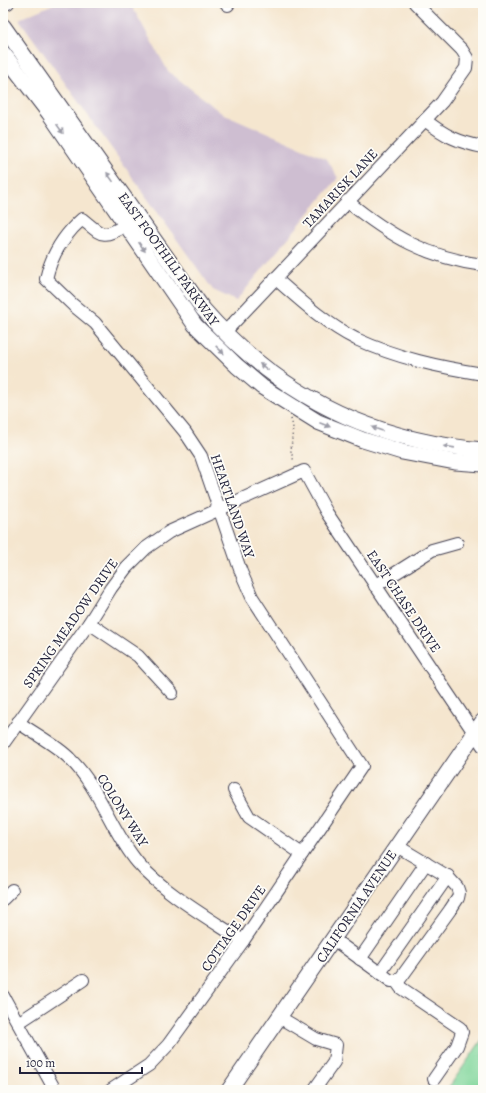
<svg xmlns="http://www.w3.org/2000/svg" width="486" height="1093" font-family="Alegreya,serif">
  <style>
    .industrial { fill: #cebed1 }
    .green { fill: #7ed599; stroke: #507c6a }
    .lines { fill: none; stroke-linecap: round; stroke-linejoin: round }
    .minor-casing { stroke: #423f51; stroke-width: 14 }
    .major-casing { stroke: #423f51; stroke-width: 17 }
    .path { stroke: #423f51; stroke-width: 1.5; stroke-dasharray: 1 3; stroke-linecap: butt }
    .minor { stroke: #fff; stroke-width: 12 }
    .major { stroke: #fff; stroke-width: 15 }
    .oneway { fill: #9c9ca7 }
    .labels { text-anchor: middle; stroke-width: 3.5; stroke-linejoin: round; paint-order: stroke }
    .street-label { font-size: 14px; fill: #22223b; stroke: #fdfcf7 }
  </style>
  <rect width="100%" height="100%" fill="#fdfcf7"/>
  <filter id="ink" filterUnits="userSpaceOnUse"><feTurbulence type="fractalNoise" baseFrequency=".025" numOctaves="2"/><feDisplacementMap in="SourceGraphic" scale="8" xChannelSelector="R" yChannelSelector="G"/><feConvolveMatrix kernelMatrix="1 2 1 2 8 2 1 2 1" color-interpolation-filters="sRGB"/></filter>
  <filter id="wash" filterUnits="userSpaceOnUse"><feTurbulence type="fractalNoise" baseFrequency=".012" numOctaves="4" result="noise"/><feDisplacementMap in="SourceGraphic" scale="16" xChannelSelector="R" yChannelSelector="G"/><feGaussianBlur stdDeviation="0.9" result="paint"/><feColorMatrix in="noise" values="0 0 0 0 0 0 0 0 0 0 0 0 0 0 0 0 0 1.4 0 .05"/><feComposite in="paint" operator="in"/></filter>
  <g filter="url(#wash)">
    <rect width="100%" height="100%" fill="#f5e6cf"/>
    <polygon class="industrial" points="56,3 130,3 168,71 220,112 327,159 338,178 236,301 213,290 19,19"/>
    <polygon class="green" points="483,1038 483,1090 447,1090"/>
  </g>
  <g filter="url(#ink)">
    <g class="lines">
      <g class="minor-casing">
        <g id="minor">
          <polyline points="226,3 228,5"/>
          <polyline points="3,5 8,3"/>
          <path d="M425 120C445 136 458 142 483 147"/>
          <path d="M347 201C390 236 428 258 483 265"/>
          <path d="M275 278C300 300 326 324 356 339 397 358 439 367 483 374"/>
          <polyline points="224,333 442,102 466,68 467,58 462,50 415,3"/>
          <polyline points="375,586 432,550 457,543"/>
          <polyline points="89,623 138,656 172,693"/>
          <path d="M18 722C33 733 58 746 70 759 100 788 111 831 138 863 164 893 210 919 243 941"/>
          <polyline points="3,744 89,623 111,588 126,568 146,548 169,532 304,471 327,513 483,746"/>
          <polyline points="234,790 249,817 302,854"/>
          <polyline points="3,899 12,890"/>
          <polyline points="333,939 391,981 396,981 400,979 450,910 458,898 459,893 457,887 447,876 397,846"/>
          <polyline points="360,959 426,863"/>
          <polyline points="380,973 448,876"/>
          <polyline points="396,981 401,988 460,1028 462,1032 457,1046 434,1079"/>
          <polyline points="3,996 55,1090"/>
          <polyline points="279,1017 316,1039 336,1045 334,1062 314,1090"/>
          <polyline points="18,1023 83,980"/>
          <path d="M111 1090 149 1065 168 1045 243 941 362 766 252 597 241 572 201 456 185 432 95 323 73 305 46 279C51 256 64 235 82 219 103 236 101 239 126 225"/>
        </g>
      </g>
      <g class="major-casing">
        <g id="major">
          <path d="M3 26 203 309C277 394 371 441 483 450"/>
          <polyline points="3,53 49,113 195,325 237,366 262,387 318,422 363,440 402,452 455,462 483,464"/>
          <polyline points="229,1090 483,721"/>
        </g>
      </g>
      <polyline class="path" points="291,419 293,426 291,451 294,462"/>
      <use href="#minor" class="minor"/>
      <use href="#major" class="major"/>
    </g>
    <defs><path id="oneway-solid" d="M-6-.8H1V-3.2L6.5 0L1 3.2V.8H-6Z"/></defs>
    <g class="oneway">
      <use href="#oneway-solid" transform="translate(60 129) rotate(55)"/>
      <use href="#oneway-solid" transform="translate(110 177) rotate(-125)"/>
      <use href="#oneway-solid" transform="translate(142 247) rotate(55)"/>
      <use href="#oneway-solid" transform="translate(220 350) rotate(44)"/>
      <use href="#oneway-solid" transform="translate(264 367) rotate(-142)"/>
      <use href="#oneway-solid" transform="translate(325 425) rotate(21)"/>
      <use href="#oneway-solid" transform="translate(377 429) rotate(-160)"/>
      <use href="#oneway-solid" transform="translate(449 447) rotate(-172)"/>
    </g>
  </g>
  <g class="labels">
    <g class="street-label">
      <text transform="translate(340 188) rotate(-47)" y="5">TAMARISK LANE</text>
      <text transform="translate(169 259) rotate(54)" y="5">EAST FOOTHILL PARKWAY</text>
      <text transform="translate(233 506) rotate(71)" y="5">HEARTLAND WAY</text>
      <text transform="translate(404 601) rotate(56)" y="5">EAST CHASE DRIVE</text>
      <text transform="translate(70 623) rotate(-55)" y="5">SPRING MEADOW DRIVE</text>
      <text transform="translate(123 810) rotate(58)" y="5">COLONY WAY</text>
      <text transform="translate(356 906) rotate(-56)" y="5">CALIFORNIA AVENUE</text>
      <text transform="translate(233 928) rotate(-55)" y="5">COTTAGE DRIVE</text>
    </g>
  </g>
  <rect width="486" height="1093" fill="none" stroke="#fdfcf7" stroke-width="16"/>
  <path d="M20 1067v6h122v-6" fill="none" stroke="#22223b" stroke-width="2"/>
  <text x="26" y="1067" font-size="12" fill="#22223b" stroke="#fdfcf7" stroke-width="3" paint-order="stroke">100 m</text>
</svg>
